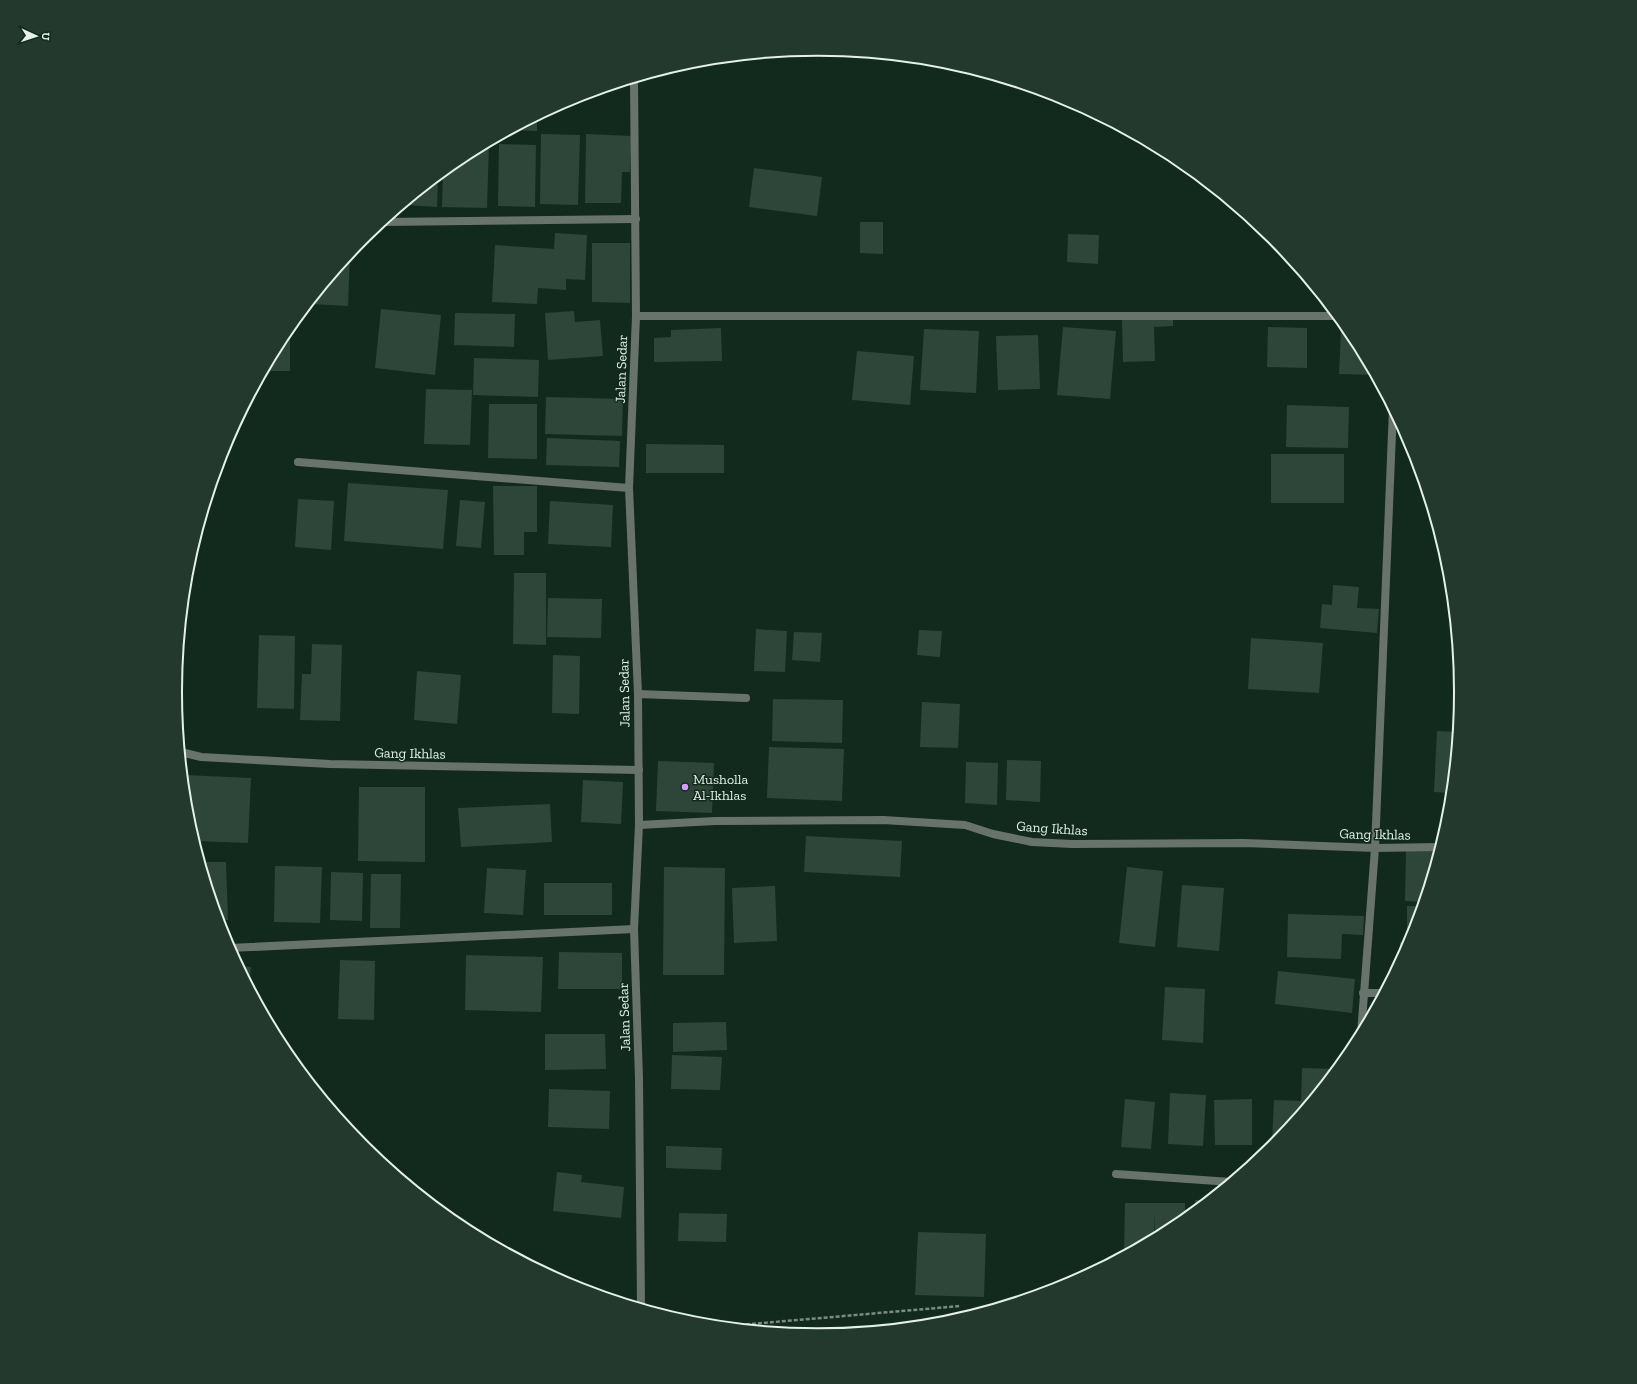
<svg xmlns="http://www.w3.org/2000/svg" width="1637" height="1384" font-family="'Zilla Slab',serif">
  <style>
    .building { fill: #2e4639 }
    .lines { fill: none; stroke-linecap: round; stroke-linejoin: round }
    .path { stroke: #798c82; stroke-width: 2.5; stroke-dasharray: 4 2; stroke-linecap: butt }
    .minor { stroke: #68736d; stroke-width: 8 }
    .poi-dot { fill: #d69bfa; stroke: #12291e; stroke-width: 1.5 }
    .labels { text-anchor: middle; stroke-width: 3; stroke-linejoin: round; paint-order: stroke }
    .street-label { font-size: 14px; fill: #e3f1e9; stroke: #12291e }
    .poi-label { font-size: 14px; fill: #e3f1e9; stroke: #12291e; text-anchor: start }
    .rim { fill: none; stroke: #e3f1e9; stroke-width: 2 }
  </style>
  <rect width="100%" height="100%" fill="#12291e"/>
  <g class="building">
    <polygon points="537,117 537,131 512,130 528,122"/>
    <polygon points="541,134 580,135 578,205 540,204"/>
    <polygon points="586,134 631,136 630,172 622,172 621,203 585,203"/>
    <polygon points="489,143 487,208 442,207 443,173 461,157"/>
    <polygon points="499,144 536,145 535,207 498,206"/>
    <polygon points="754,168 822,177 817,216 749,207"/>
    <polygon points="438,177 437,207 406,205 406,203"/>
    <polygon points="860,222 883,222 883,254 860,253"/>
    <polygon points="555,233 587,235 585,280 566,279 566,290 538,288 537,304 492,302 495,245 554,249"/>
    <polygon points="1068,234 1099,235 1098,264 1067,262"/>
    <polygon points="592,243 630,243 630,303 592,302"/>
    <polygon points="350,254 348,306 310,304"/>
    <polygon points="381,309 441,315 435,375 375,368"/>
    <polygon points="574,311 575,322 600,320 603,356 548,360 545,313"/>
    <polygon points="455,313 515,314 514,347 454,345"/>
    <polygon points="1173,315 1173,326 1154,327 1155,361 1123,362 1122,317"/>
    <polygon points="290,327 290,371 264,371 284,335"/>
    <polygon points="1063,327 1116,331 1110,399 1057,395"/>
    <polygon points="1268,327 1307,328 1307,368 1267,367"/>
    <polygon points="721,328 722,361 654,362 654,338 671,337 671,330"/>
    <polygon points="924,329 979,331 976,393 920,390"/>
    <polygon points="1341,330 1349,330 1353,335 1375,375 1339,374"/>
    <polygon points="1038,335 1040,389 998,390 996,336"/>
    <polygon points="857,351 914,356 910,405 852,400"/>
    <polygon points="474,358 539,360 538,397 473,395"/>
    <polygon points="426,389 472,390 470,445 424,444"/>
    <polygon points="546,397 623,399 622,436 545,434"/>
    <polygon points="489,404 537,404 537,459 488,458"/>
    <polygon points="1287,405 1349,407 1348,448 1286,447"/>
    <polygon points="547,438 620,441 619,467 546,465"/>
    <polygon points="646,444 724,445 724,473 646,473"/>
    <rect x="1271" y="454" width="73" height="49"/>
    <polygon points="348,483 448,490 443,549 344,541"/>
    <polygon points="493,486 537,486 537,532 524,532 524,555 494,555"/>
    <polygon points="298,499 334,501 331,550 295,547"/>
    <polygon points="460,500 485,502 481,548 456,546"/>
    <polygon points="550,501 613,505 611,547 548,544"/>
    <polygon points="514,573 546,573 546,645 513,644"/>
    <polygon points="1333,585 1359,587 1357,608 1379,609 1377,633 1320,628 1322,604 1332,605"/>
    <polygon points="548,598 602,599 601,638 547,637"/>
    <polygon points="756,629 787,631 785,672 754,671"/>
    <polygon points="919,630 942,631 940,657 917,655"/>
    <polygon points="794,632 822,633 820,662 792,660"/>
    <polygon points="259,635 295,636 294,709 257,708"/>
    <polygon points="1251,638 1323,643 1319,693 1248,689"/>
    <polygon points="312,644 342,645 340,721 300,720 302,674 311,674"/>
    <polygon points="553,655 580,656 579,714 552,713"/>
    <polygon points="417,671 461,675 457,724 414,720"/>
    <polygon points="773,699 843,700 842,743 772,741"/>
    <polygon points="922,702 960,704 958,748 920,747"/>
    <polygon points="1437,731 1458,732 1452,793 1434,792"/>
    <polygon points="769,747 844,749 842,801 767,798"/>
    <polygon points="1007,760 1041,761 1040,802 1006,800"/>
    <polygon points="658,761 714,763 712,813 656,811"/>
    <polygon points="966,762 998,763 997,805 965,803"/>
    <polygon points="184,775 251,778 248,843 195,841 188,817"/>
    <polygon points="583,780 623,782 621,824 581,822"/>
    <polygon points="359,787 425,787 425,862 358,861"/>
    <polygon points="550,804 552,842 461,847 458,808"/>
    <polygon points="806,836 902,841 900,877 804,872"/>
    <polygon points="1406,850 1439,850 1424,902 1405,901"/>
    <polygon points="202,862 226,862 228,920 219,920"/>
    <polygon points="275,866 322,867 320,923 274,922"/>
    <polygon points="664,867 725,868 724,975 663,975"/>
    <polygon points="1127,867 1163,871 1155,947 1119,943"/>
    <polygon points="487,868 526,870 523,915 484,913"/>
    <polygon points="331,872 363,873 362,921 330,920"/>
    <polygon points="371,874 401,874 400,928 370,928"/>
    <rect x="544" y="883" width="68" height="32"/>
    <polygon points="1182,885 1224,888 1219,951 1177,947"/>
    <polygon points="775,886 777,941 734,943 732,888"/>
    <polygon points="1407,906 1422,906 1414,933 1407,933"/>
    <polygon points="1288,914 1364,916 1363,935 1342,934 1341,959 1287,957"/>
    <polygon points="1400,942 1410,942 1400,961"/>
    <polygon points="559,952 622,953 622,989 558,989"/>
    <polygon points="466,955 543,957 541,1012 465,1010"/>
    <polygon points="340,960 375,961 374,1020 338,1019"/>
    <polygon points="239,966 251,967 249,984 241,969"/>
    <polygon points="1278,971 1355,979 1352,1013 1275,1004"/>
    <polygon points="1165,987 1205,989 1203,1043 1162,1040"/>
    <polygon points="726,1022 727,1050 673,1052 673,1023"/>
    <polygon points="545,1034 605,1034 606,1069 545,1070"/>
    <polygon points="672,1055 722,1057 720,1090 671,1089"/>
    <polygon points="1302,1068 1337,1069 1276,1143 1272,1143 1274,1100 1301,1101"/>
    <polygon points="549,1089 610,1091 609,1129 548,1127"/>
    <polygon points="1170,1093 1206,1095 1203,1146 1168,1144"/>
    <polygon points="1125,1099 1155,1102 1151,1149 1121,1147"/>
    <polygon points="1252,1099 1252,1145 1215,1145 1214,1100"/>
    <polygon points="666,1146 722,1148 721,1170 666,1168"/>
    <polygon points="557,1172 582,1175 581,1182 624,1187 621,1218 553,1211"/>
    <polygon points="1195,1200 1209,1200 1195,1211"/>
    <polygon points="1125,1203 1185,1203 1185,1219 1176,1227 1155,1238 1154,1212 1154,1239 1124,1255"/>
    <polygon points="679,1213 727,1214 726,1242 678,1241"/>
    <polygon points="918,1232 986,1234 984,1297 915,1295"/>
  </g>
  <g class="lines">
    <polyline class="path" points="728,1326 960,1306"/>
    <g class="minor">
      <polyline points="634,79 636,316 629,488 638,694 639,825 634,929 639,1079 641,1307"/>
      <polyline points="383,222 636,219"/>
      <polyline points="636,316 1338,316"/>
      <polyline points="298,462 629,488"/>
      <polyline points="638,694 746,698"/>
      <polyline points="181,752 201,757 330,764 639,770"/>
      <polyline points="639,825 715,821 883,820 965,825 993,834 1032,842 1072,844 1244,843 1375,848 1440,847"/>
      <polyline points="230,948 634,929"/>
      <polyline points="1363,993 1383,993"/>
      <polyline points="1361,1034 1375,848 1393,409"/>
      <polyline points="1116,1174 1231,1182"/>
    </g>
  </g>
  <circle class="poi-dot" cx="685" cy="787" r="4"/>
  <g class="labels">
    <g class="street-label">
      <text transform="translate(621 369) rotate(-88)" y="5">Jalan Sedar</text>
      <text transform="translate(624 693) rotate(-91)" y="5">Jalan Sedar</text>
      <text transform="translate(410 753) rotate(1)" y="5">Gang Ikhlas</text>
      <text transform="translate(1052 828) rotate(4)" y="5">Gang Ikhlas</text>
      <text transform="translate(1375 834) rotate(1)" y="5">Gang Ikhlas</text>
      <text transform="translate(624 1017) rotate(-92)" y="5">Jalan Sedar</text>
    </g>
    <g class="poi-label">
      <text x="693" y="784">Musholla<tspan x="693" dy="16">Al-Ikhlas</tspan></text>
    </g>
  </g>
  <path d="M0 0H1637V1384H0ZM182 692a636 636 0 1 1 1272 0a636 636 0 1 1-1272 0Z" fill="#23392e" fill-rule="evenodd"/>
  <path class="rim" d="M182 692a636 636 0 1 1 1272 0a636 636 0 1 1-1272 0Z"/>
  <g transform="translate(36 36) rotate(93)" stroke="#12291e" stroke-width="3" paint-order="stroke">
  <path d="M0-3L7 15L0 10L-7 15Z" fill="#e3f1e9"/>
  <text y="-6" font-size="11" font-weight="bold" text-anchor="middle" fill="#e3f1e9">U</text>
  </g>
</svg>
